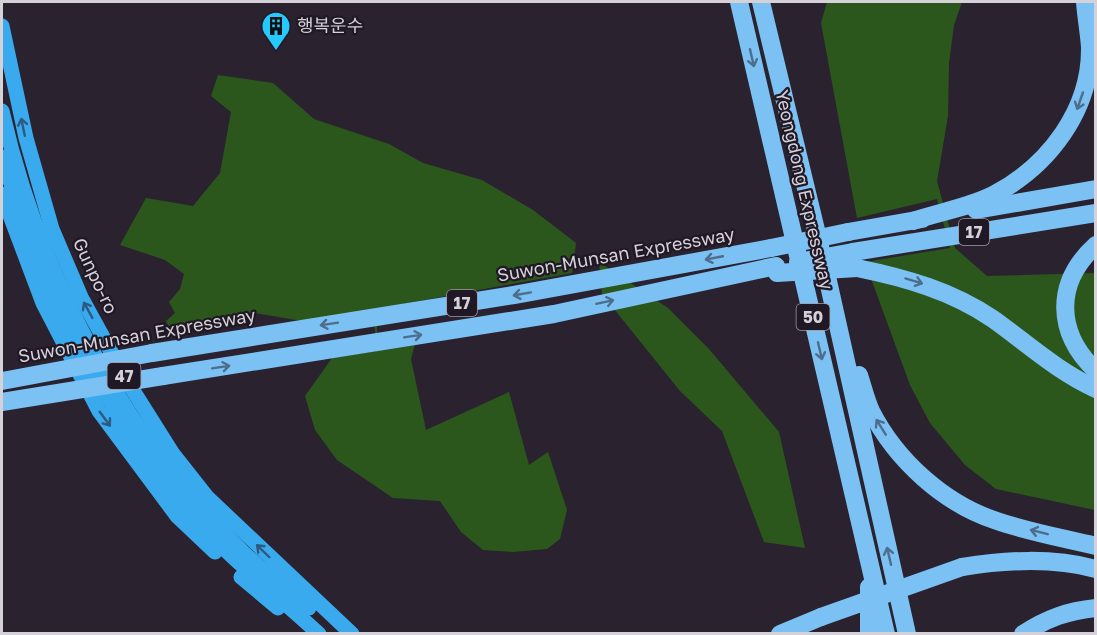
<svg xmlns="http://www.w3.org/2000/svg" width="1097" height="635" font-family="'Golos Text','Noto Sans KR',sans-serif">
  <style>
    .green { fill: #2c571c }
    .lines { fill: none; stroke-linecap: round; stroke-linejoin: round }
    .major { stroke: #3aaaef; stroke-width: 15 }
    .highway { stroke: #7bc1f3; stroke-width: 18 }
    .highway-bridge { stroke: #7bc1f3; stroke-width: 18 }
    .oneway { stroke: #4e6d8c }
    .oneway2 { stroke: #2c5a80 }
    .labels { text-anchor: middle; stroke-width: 4.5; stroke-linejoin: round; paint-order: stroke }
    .shield { fill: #201925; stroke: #9f9aa3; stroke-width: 1.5 }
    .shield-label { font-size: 16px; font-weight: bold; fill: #d5d1d9 }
    .poi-label { font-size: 18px; fill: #d5d1d9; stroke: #201925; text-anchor: start }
    .street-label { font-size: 18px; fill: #d5d1d9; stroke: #201925 }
  </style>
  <rect width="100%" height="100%" fill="#2a232f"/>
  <g class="green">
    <polygon points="827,2 962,2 954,25 949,63 948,116 937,181 955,248 987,276 1095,273 1095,510 996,489 965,465 930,423 910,385 865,262 950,248 937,199 857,218 821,23"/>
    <polygon points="218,75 273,83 314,119 389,144 423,163 482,180 533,210 576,243 572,273 375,309 379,350 415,344 411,359 426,430 509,392 529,465 548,452 567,510 560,539 547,549 513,552 483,550 461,532 440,501 393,498 337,460 315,430 305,396 332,358 377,351 373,310 302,321 255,313 169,327 166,321 175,313 169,302 180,289 184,274 165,260 120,245 146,198 193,206 220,173 231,112 211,96"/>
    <polygon points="599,262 668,308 709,349 779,432 805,548 764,542 722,431 680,391 602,294"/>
  </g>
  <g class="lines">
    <g class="major">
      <polyline points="2,26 26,138 52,229 81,297 127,381 173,454 207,497 352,634"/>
      <path d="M2 111C39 274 123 435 243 552 264 572 287 590 309 608"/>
      <path d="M2 157C44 285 100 405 187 509 225 555 275 593 319 634"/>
      <polyline points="2,194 43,303 99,411 177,516 215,552"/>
      <polyline points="241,577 278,608"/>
    </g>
    <g class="highway">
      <polyline points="739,2 886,634"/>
      <polyline points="761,2 824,263 907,634"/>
      <polyline points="976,210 1096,189"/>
      <path d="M913 221C939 212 971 207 995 194 1049 165 1091 110 1090 47 1089 32 1086 17 1085 2"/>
      <polyline points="848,232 922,219"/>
      <path d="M1096 245C1054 283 1056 333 1096 371"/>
      <polyline points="853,252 1096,213"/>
      <path d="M857 268C906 278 952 291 993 319 1028 344 1057 371 1096 389"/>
      <polyline points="152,353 514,295 771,248"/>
      <path d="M859 375C863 387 866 400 871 411 896 460 944 504 997 521 1029 532 1063 538 1096 546"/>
      <polyline points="163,376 554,314 776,266"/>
      <path d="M962 567C1006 560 1052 557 1096 569"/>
      <polyline points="869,587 869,634"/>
      <polyline points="780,634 821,617"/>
      <path d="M1023 634C1047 618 1068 611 1096 608"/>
    </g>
    <g class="highway-bridge">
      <polyline points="771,248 848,232"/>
      <polyline points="798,262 853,252"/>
      <polyline points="777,273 857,268"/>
      <polyline points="2,381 152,353"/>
      <polyline points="2,402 163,376"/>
      <polyline points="821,617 962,567"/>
    </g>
  </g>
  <defs><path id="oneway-shaft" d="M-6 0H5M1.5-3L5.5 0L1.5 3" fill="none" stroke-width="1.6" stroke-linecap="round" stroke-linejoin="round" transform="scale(1.5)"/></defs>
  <g class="oneway">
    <use href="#oneway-shaft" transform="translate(752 58) rotate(77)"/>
    <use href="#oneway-shaft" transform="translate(1080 101) rotate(109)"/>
    <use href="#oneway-shaft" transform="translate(714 258) rotate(169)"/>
    <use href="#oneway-shaft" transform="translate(914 281) rotate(17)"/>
    <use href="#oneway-shaft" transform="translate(522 294) rotate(170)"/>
    <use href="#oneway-shaft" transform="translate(605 302) rotate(-12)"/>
    <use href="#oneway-shaft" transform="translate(329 324) rotate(171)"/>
    <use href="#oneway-shaft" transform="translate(413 336) rotate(-9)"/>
    <use href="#oneway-shaft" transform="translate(820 351) rotate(77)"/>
    <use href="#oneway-shaft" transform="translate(221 367) rotate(-9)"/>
    <use href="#oneway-shaft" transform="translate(881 427) rotate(-122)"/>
    <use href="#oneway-shaft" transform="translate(1039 532) rotate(-166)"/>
    <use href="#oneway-shaft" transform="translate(889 556) rotate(-103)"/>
  </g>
  <g class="oneway2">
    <use href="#oneway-shaft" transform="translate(23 127) rotate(-102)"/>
    <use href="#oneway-shaft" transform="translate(88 310) rotate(-119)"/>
    <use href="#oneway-shaft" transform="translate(105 419) rotate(54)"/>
    <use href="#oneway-shaft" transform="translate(263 551) rotate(-136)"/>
  </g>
  <defs>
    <g id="building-pin" transform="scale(1.5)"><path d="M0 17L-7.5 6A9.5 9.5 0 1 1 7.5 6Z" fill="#25c9fe" stroke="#201925"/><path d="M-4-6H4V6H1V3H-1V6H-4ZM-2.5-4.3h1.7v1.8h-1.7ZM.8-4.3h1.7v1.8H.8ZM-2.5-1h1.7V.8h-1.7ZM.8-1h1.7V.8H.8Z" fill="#111"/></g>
  </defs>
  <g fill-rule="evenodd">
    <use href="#building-pin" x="276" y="26"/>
  </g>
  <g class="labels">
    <g class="shield">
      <rect x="959" y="219" width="30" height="26" rx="4.5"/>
      <rect x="447" y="290" width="30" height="26" rx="4.5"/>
      <rect x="796.5" y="304" width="33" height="26" rx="4.5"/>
      <rect x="107.5" y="363" width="33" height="26" rx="4.5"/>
    </g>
    <g class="shield-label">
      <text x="974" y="238">17</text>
      <text x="462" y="309">17</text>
      <text x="813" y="323">50</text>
      <text x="124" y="382">47</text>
    </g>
    <g class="poi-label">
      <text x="297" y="32">행복운수</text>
    </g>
    <g class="street-label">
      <text transform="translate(804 190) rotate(77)" y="6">Yeongdong Expressway</text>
      <text transform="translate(616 255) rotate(-10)" y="6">Suwon-Munsan Expressway</text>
      <text transform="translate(95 276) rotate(65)" y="6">Gunpo-ro</text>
      <text transform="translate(137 336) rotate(-10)" y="6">Suwon-Munsan Expressway</text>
    </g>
  </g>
  <rect width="1097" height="635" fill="none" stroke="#d5d1d9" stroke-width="6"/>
</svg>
